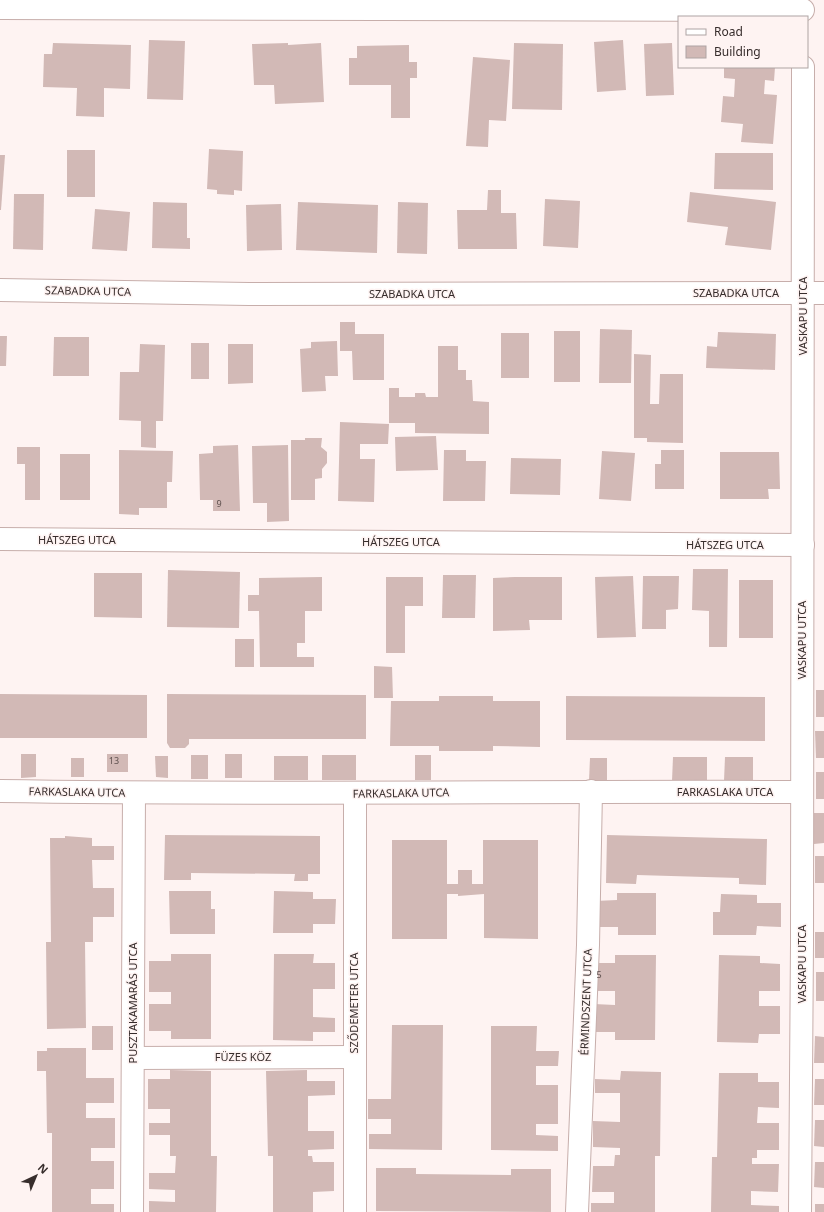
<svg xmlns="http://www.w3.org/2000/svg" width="824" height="1212" font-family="'Noto Sans',sans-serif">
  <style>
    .building { fill: #d2b9b6 }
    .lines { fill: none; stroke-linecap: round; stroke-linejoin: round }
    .minor-casing { stroke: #c7aeab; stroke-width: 24 }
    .minor { stroke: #fff; stroke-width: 22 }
    .labels { text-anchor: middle; stroke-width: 3; stroke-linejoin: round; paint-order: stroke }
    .number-label { font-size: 9px; fill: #5e504e }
    .street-label { font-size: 11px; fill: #372d2c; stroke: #fef3f2 }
  </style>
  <rect width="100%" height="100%" fill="#fef3f2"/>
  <g class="building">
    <polygon points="149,40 185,41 183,100 147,99"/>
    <polygon points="623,40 626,90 597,92 594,42"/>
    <polygon points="53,43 131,45 130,89 104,88 104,117 76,116 77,88 43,87 44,54 52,54"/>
    <polygon points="288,43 288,45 321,43 324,102 275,104 274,85 254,85 252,44"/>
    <polygon points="514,43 563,44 562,110 512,109"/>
    <polygon points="672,43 674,95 646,96 644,44"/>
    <polygon points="409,45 409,62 417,62 417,78 410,78 410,118 391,118 391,85 349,85 349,58 357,58 357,46"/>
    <polygon points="473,57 510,60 506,121 489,120 488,147 466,146"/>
    <polygon points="724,67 775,67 774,81 765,80 764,94 777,95 773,144 741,142 743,124 721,122 723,96 734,97 735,79 724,78"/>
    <polygon points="209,149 243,151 242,191 234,190 234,195 217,194 217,190 207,189"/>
    <rect x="67" y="150" width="28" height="47"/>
    <polygon points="715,153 773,153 773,190 714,189"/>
    <polygon points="0,155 5,155 1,210 0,210"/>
    <polygon points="488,190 501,190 501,213 516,213 517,249 458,249 457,210 487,210"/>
    <polygon points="690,192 776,202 771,250 725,245 728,227 687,222"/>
    <polygon points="14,194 44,194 43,250 13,249"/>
    <polygon points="545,199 580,201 578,248 543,246"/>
    <polygon points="153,202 187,203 187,238 190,238 190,249 152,248"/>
    <polygon points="298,202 378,205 377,253 296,250"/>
    <polygon points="398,202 428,203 427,254 397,253"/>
    <polygon points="281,204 282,250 247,251 246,205"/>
    <polygon points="95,209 130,212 127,251 92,249"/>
    <polygon points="340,322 355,322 355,334 384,334 384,380 353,380 352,351 340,351"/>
    <polygon points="600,329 632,330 631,383 599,383"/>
    <rect x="554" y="331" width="26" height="51"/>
    <polygon points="718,332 776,334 775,370 706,368 707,346 717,347"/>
    <rect x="501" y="333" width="28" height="45"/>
    <polygon points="0,336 7,336 6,366 0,366"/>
    <polygon points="54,337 89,337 89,376 53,376"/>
    <polygon points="337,341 338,376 325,376 326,391 302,392 300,349 311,348 311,342"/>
    <rect x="191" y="343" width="18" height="36"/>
    <polygon points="140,344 165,345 163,421 156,421 156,448 141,447 141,421 119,420 120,372 139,372"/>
    <polygon points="228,344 253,344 253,383 228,384"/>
    <polygon points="438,346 458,346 458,370 466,370 466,380 472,380 473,401 489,402 489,434 415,433 415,423 389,423 389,388 399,388 399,397 415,397 415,393 425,393 426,397 438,397"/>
    <polygon points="634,354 651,355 650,404 659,404 660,374 683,374 683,443 647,442 647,438 634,438"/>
    <polygon points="340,422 389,424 388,444 360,444 360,459 375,459 374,502 338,501"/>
    <polygon points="436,436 438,470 396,471 395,437"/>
    <polygon points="305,438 322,438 321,447 327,452 327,463 322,469 322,478 315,479 315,500 291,500 291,440 305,440"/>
    <polygon points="238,445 240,511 213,511 213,500 200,500 199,454 213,453 213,446"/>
    <polygon points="288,445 289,521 267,522 267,503 253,503 252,446"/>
    <polygon points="17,447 40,447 40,500 25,500 25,464 17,464"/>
    <polygon points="119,450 173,451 172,482 167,482 167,508 139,508 139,515 119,514"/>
    <polygon points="444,450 466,450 466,461 486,461 485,501 443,501"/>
    <polygon points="661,450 684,450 684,489 655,489 655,464 661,464"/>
    <polygon points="602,451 635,453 631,501 599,499"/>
    <polygon points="720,452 779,452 780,489 768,489 769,499 720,499"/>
    <rect x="60" y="454" width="30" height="46"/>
    <polygon points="511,458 561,459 560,495 510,494"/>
    <polygon points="693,569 728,569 727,647 709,647 709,611 692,610"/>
    <polygon points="168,570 240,572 239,628 167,627"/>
    <polygon points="94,573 142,573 142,618 94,617"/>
    <polygon points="443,575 476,575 475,618 442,618"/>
    <polygon points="633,576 636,637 597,638 595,577"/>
    <polygon points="643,576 679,576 678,609 666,610 666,629 642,629"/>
    <polygon points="322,577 322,611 305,611 305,643 297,643 297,657 314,657 314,667 260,667 259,611 248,611 248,595 259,595 259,578"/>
    <polygon points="386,577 423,577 423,606 405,606 405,653 386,653"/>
    <polygon points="515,577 562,577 562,620 529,620 530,630 493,631 493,578"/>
    <rect x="739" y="580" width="34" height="58"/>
    <rect x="235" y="639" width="19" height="28"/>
    <polygon points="374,666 392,667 393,698 374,698"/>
    <rect x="816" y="690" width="8" height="27"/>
    <polygon points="0,694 147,695 147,738 0,738"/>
    <polygon points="167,694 366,695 366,739 189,739 189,744 185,748 170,748 167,743"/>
    <polygon points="439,696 493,696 493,701 540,701 540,747 493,746 493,751 439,751 439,746 390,746 391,701 439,701"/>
    <polygon points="566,696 765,697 765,741 566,740"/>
    <polygon points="815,731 824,731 824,758 816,758"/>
    <polygon points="21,754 36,754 36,777 21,778"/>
    <rect x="107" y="754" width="21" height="18"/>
    <rect x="225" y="754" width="17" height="24"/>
    <rect x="191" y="755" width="17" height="24"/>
    <rect x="322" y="755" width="34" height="25"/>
    <rect x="415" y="755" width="16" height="25"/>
    <polygon points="155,756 168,756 168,778 156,777"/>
    <rect x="274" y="756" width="34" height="24"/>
    <polygon points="673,757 707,757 707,781 672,781"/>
    <polygon points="725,757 753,757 753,782 724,781"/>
    <rect x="71" y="758" width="13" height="19"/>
    <polygon points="590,758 607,758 607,781 589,781"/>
    <rect x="816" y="772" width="8" height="27"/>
    <polygon points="814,813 824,813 824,843 814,844"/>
    <polygon points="165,835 320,836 320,874 308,874 308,881 294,881 295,874 191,873 191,880 164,880"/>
    <polygon points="607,835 767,839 766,885 739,884 739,878 637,875 636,884 606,883"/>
    <polygon points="65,836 92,838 92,846 114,846 114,860 92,860 93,888 114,888 114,917 93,917 93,942 85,942 86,1028 47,1029 46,942 51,942 50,838 65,838"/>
    <polygon points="392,840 447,840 447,884 458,884 458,870 472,870 472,884 483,884 483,840 538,840 538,939 484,938 484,894 458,896 458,894 447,894 447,939 392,939"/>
    <rect x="815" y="856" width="9" height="27"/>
    <polygon points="169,891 211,891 211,909 215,909 215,934 170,934"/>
    <polygon points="274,891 313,892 313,899 336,899 335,924 313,924 313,933 273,933"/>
    <polygon points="617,893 656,893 656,935 618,935 618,927 595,927 595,901 617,900"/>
    <polygon points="721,894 757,895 757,903 781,903 781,927 757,926 756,935 713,935 713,912 720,912"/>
    <rect x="815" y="932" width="9" height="26"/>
    <polygon points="171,954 211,954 211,1039 171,1039 171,1031 149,1031 149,1004 171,1004 171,992 149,992 149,961 171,961"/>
    <polygon points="274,954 314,954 313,963 335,963 335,989 313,989 313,1017 335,1018 335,1032 313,1032 313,1041 273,1040"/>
    <polygon points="615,955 656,955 655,1040 615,1040 615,1032 594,1032 594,1004 615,1005 615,991 594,991 595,963 615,963"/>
    <polygon points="719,955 760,956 760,963 780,964 780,991 759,991 759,1006 780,1006 780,1034 759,1034 758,1043 717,1042"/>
    <rect x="816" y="972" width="8" height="29"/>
    <polygon points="392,1025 443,1025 442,1150 369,1149 369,1134 391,1134 391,1119 368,1119 368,1099 391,1099"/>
    <rect x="92" y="1026" width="21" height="24"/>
    <polygon points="491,1026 537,1026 536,1051 559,1051 558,1066 536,1066 536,1085 558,1085 558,1124 536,1124 536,1135 558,1136 558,1151 491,1150"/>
    <polygon points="815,1036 824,1037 824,1063 814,1063"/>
    <polygon points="47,1048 86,1048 86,1078 114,1078 114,1103 86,1103 86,1118 115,1118 115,1148 91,1148 91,1161 114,1161 114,1189 91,1189 91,1204 114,1204 114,1212 52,1212 52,1133 47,1133 46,1071 37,1071 37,1051 47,1051"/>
    <polygon points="170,1070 211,1071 211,1156 217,1156 216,1212 149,1212 149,1201 175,1202 175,1190 149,1189 149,1173 175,1173 176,1156 170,1156 170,1135 149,1135 149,1123 170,1123 170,1109 148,1109 148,1079 170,1079"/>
    <polygon points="307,1070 307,1081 335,1081 335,1095 308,1096 308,1131 334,1131 334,1149 308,1150 308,1156 312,1156 313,1162 334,1162 334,1191 313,1192 313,1212 273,1212 273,1156 268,1156 266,1071"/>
    <polygon points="621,1071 661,1072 660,1156 655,1156 655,1212 591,1212 591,1203 614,1203 614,1192 592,1192 593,1166 614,1166 615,1155 620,1155 620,1148 593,1147 593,1121 620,1122 620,1093 595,1093 595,1079 620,1080"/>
    <polygon points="719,1073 758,1073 758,1082 779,1082 779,1108 758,1107 757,1123 779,1123 779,1150 757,1150 757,1158 752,1158 752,1164 779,1164 778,1192 751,1191 751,1205 779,1206 779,1212 711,1212 712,1157 717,1157"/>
    <polygon points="815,1079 824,1079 824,1105 814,1105"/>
    <polygon points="815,1120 824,1120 824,1147 814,1146"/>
    <polygon points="815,1162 824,1162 824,1188 814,1187"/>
    <polygon points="376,1168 416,1168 416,1174 511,1175 511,1169 551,1169 551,1212 376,1211"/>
    <rect x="815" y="1204" width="9" height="8"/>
  </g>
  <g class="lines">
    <g class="minor-casing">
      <g id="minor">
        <polyline points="0,8 803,10"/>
        <polyline points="0,290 249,294 824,293"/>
        <polyline points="0,539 803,545"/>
        <path d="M0 791C267 795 535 791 802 792"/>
        <polyline points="355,794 355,1212"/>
        <polyline points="133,1058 354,1057"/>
        <polyline points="132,1212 134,793"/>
        <polyline points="577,1212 588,945 591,791"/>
        <polyline points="800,1212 802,944 803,67"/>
      </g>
    </g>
    <use href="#minor" class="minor"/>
  </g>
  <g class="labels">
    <g class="number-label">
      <text x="219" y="507">9</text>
      <text x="114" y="764">13</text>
      <text x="599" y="978">5</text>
    </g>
    <g class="street-label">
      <text transform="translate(88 291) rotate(1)" y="4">SZABADKA UTCA</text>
      <text x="736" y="297">SZABADKA UTCA</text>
      <text x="412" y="298">SZABADKA UTCA</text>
      <text transform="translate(803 316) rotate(-90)" y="4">VASKAPU UTCA</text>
      <text x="77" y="544">HÁTSZEG UTCA</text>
      <text x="401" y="546">HÁTSZEG UTCA</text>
      <text x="725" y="549">HÁTSZEG UTCA</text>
      <text transform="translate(802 640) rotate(-90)" y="4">VASKAPU UTCA</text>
      <text transform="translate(77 792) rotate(1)" y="4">FARKASLAKA UTCA</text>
      <text x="725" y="796">FARKASLAKA UTCA</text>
      <text transform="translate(401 793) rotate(-1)" y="4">FARKASLAKA UTCA</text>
      <text transform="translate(802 964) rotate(-90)" y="4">VASKAPU UTCA</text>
      <text transform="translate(586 1002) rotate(-88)" y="4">ÉRMINDSZENT UTCA</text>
      <text transform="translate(133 1003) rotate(-90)" y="4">PUSZTAKAMARÁS UTCA</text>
      <text transform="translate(354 1003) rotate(-90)" y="4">SZŐDEMETER UTCA</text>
      <text x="243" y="1061">FÜZES KÖZ</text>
    </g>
  </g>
  <rect x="678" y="16" width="130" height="52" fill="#fef3f2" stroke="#aea4a3"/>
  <rect x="686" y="29" width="20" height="6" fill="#ffffff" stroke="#aea4a3"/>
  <text x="714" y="36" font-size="12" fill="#372d2c">Road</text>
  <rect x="686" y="46" width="20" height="12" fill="#d2b9b6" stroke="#aea4a3"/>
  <text x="714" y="56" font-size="12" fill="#372d2c">Building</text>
  <g transform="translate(36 1176) rotate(44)" stroke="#fef3f2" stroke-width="3" paint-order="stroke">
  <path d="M0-3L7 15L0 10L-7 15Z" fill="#372d2c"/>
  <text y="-6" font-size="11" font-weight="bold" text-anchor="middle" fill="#372d2c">N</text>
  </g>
</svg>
